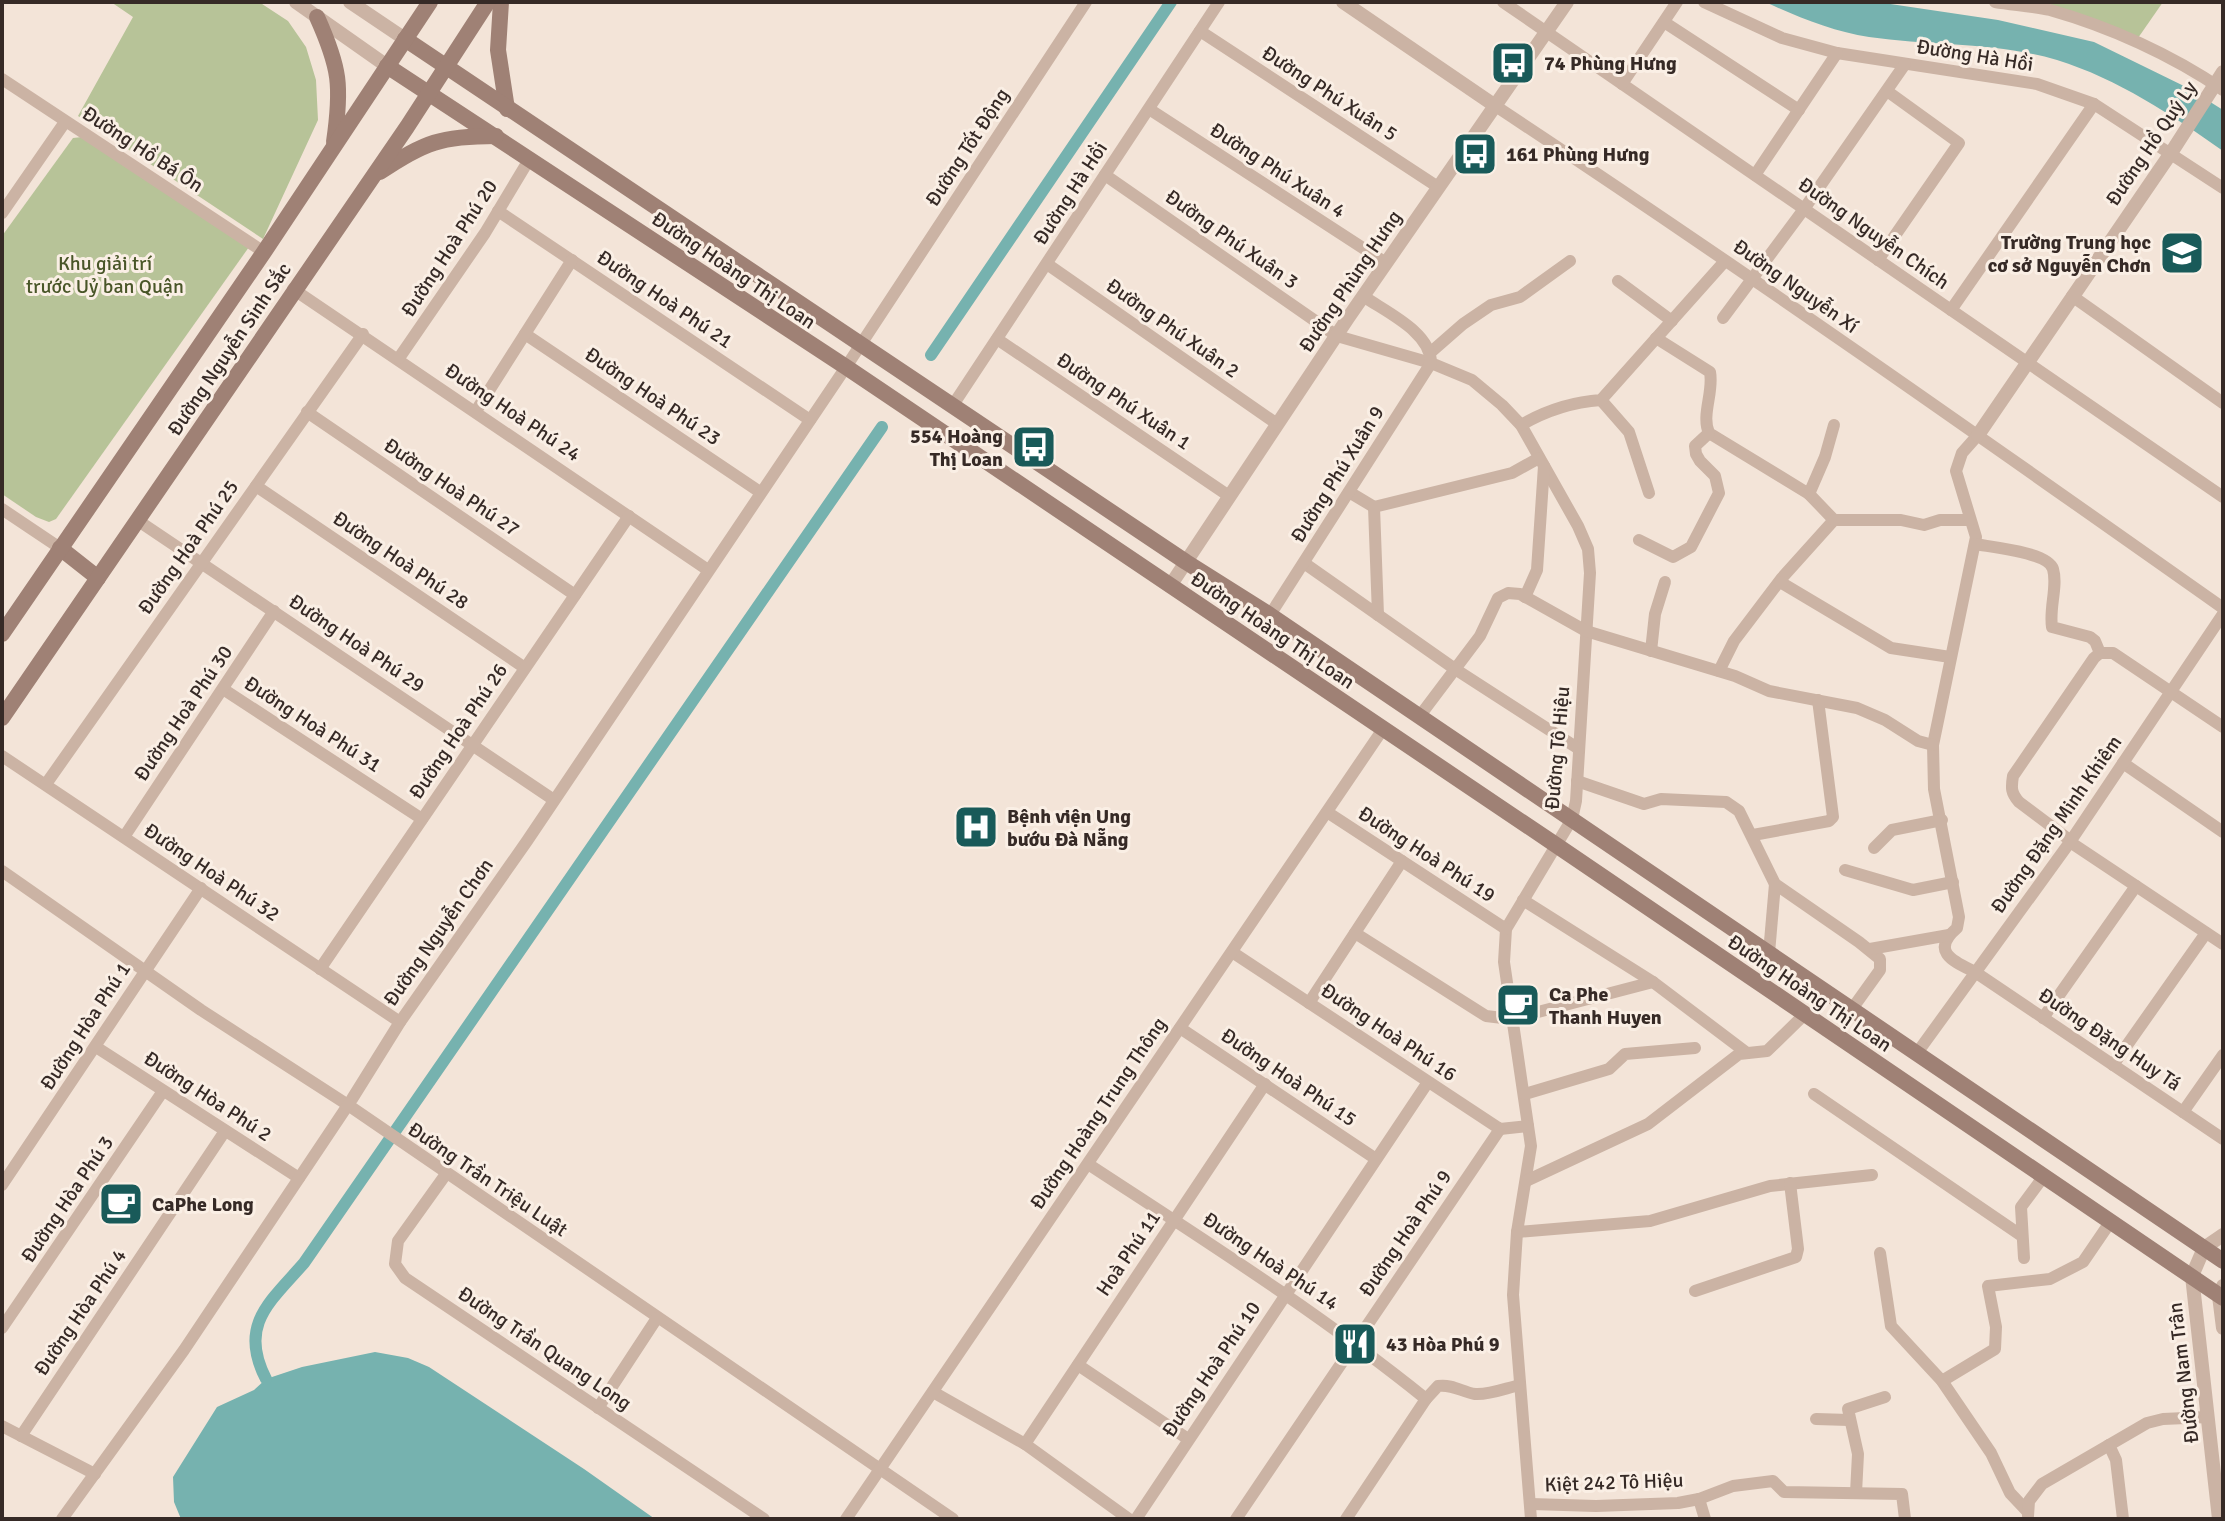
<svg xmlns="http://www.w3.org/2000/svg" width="2225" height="1521" font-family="Signika,sans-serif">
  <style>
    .green { fill: #b7c398 }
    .water { fill: #76b2af }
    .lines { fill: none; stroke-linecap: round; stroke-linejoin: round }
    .canal { stroke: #76b2af; stroke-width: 12 }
    .minor { stroke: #cbb3a4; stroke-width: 12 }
    .tertiary { stroke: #cbb3a4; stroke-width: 14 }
    .secondary { stroke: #9f8175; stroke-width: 16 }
    .labels { text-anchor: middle; stroke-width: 6; stroke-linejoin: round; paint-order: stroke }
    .street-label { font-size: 20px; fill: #362a26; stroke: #faefe5 }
    .poi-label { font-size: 20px; font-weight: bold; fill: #362a26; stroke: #faefe5; text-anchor: start }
    .park-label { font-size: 20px; fill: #495628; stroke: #faefe5 }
  </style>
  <rect width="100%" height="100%" fill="#f3e4d8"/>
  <g class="green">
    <polygon points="111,2 259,2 288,21 306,47 316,80 318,120 263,239 78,116 133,17"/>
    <polygon points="2052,2 2163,2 2138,38 2048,10"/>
    <polygon points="82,137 249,247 56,519 49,522 36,517 2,494 2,236 73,138"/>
  </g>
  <g class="water">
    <path d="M1765 2H1877L1998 20 2094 42 2188 88 2223 110V151C2172 115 2118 79 2057 60 1997 42 1932 46 1869 37 1834 32 1798 17 1765 2Z"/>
    <polygon points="375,1352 408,1358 429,1367 584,1469 655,1519 181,1519 174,1502 173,1477 217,1407 254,1390 266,1379 302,1367"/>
  </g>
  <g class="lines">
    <g class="canal">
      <polyline points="931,355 1171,2"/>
      <path d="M266 1379C238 1325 270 1302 304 1263L882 427"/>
    </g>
    <g class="minor">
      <polyline points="1503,2 2223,497"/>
      <polyline points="1704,2 1782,38 1837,53 2037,84 2094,104 2223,188"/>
      <path d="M1995 2C2013 5 2032 6 2050 10 2110 27 2172 55 2223 90"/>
      <polyline points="1664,22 1799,110"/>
      <polyline points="1200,31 1438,187"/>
      <polyline points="2,79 264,252"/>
      <polyline points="1622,84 1677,2"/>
      <path d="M1494 105C1741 268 1982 438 2223 608"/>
      <polyline points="1149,109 1386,263"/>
      <polyline points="1105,175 1337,336 1431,363 1472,380 1502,405 1521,425 1578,526 1588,549 1590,573 1576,801 1572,819 1506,929 1504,962 1531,1146 1517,1232 1513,1295 1531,1519"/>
      <polyline points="1755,175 1837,53"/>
      <polyline points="498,211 810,420"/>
      <polyline points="2,213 65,122"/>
      <polyline points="1878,260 1959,143 1887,91"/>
      <polyline points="1047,264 1277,424"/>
      <polyline points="1618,281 1672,321"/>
      <polyline points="293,289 708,570"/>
      <polyline points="2072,296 2223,403"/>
      <polyline points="1951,310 2094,104"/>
      <polyline points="1723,318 1804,209 1905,64"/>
      <polyline points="525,334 760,492"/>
      <path d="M1656 338 1710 372C1714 392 1701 415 1709 433L1809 494 1834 520 1781 579 1734 641 1719 671"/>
      <polyline points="997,339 1229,496"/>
      <polyline points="1431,352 1463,324 1491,305 1520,297 1570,261"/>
      <polyline points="399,358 485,233 530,158"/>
      <polyline points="1601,400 1629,432 1649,493"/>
      <polyline points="953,405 1219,2"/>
      <polyline points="476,411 572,260"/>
      <polyline points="307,412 575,595"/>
      <path d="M1521 425C1547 410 1571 402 1601 400L1725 261"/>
      <path d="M1978 435 1962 453 1956 471 1976 537 1933 745 1934 789 1959 917 1957 928C1929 952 1955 962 1975 972L2223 1139"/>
      <polyline points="256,486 525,668"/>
      <polyline points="1349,492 1374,507"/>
      <polyline points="1809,494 1825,457 1834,425"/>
      <polyline points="2,509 60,548"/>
      <polyline points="137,520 554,800"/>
      <polyline points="1834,520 1901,520 1924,525 1940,520 1970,520"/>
      <polyline points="1639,540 1673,557 1691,547 1719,493 1715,476 1700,461 1696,454 1695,446 1709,433"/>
      <path d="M1975 544C1990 547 2048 552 2053 569 2058 586 2049 608 2052 627L2090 637 2095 641 2100 653"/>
      <polyline points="1304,563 1455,669 1579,749"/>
      <polyline points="1780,582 1891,648 1950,657"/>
      <polyline points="1525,597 1537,570 1544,466"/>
      <path d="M1270 615 1431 363C1431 332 1386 312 1363 296"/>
      <polyline points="1378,615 1374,507 1512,473 1539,458"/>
      <polyline points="1651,651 1655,614 1665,582"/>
      <polyline points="223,689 422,819"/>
      <polyline points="1419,717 1480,636 1498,598 1508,593 1520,594 1586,631 1735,676 1769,691 1857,708 1885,720 1918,741 1933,745"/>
      <polyline points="2,756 400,1022"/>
      <polyline points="2123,763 2223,832"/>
      <polyline points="1577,781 1644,804 1661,799 1726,802 1739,811 1775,884 1859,942 1880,959 1880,970 1852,1009"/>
      <polyline points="46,784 363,334"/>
      <polyline points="1327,812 1506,929"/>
      <polyline points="1753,835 1829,821 1833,817 1818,700"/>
      <polyline points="124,837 274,611"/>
      <path d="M2071 841 2019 802C2011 793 2011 788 2013 776L2094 658 2100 653H2113L2223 727"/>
      <polyline points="2070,842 2223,944"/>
      <polyline points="1874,848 1892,830 1942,820"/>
      <polyline points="1845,870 1913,890 1953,882"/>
      <polyline points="2,871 201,1010 348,1105 953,1519"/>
      <polyline points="1523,900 1653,982 1747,1053"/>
      <polyline points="1355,933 1486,1016 1511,1019 1653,982"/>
      <polyline points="1870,949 1949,935"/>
      <polyline points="1232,952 1500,1129 1528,1126"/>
      <polyline points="1769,953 1775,884"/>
      <polyline points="320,969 629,516"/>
      <polyline points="1309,1003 1402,861"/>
      <polyline points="2043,1018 2136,886"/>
      <polyline points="1180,1028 1376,1159"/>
      <polyline points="96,1047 299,1178"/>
      <polyline points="1917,1053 2070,842 2223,614"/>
      <polyline points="2113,1065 2206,933"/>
      <polyline points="1525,1094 1609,1069 1625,1054 1695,1048"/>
      <polyline points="1814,1094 2022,1236"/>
      <polyline points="2183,1112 2223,1055"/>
      <path d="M1088 1164C1204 1240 1318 1312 1426 1399L1346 1519"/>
      <polyline points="446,1174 398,1241 395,1264 405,1278 764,1519"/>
      <polyline points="1526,1181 1648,1124 1739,1054 1767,1051 1805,1014"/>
      <polyline points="2,1185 201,888"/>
      <polyline points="1517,1232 1650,1221 1770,1186 1872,1175"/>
      <polyline points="1880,1253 1891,1326 1942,1381 1991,1453 2010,1493 2028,1512"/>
      <polyline points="2024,1258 2021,1207 2044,1176"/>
      <polyline points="1695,1291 1796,1257 1798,1249 1790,1183"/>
      <polyline points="2,1328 163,1091"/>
      <polyline points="1078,1365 1188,1439"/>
      <polyline points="1942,1381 1995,1349 1996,1327 1988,1286 2050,1279 2083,1262 2111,1221"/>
      <polyline points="933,1392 1025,1444 1129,1519"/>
      <path d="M1426 1399 1438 1386C1453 1384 1462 1392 1475 1394 1490 1395 1506 1388 1520 1385"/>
      <polyline points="598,1408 657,1318"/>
      <polyline points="1816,1419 1849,1420"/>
      <polyline points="2,1426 95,1474"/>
      <polyline points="21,1436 225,1131"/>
      <polyline points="1025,1444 1265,1084"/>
      <polyline points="2109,1445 2116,1460 2123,1519"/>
      <polyline points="1856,1493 1858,1454 1848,1409 1885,1397"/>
      <polyline points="1699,1499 1705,1519"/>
      <polyline points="1531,1504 1596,1506 1678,1503 1699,1499 1733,1486 1773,1481 1784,1492 1902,1494 1905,1519"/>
      <polyline points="2028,1516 2029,1501 2042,1484 2147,1423 2163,1419 2208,1417"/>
      <polyline points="62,1519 184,1350 352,1099 400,1022 527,841 846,367 1086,2"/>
      <polyline points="846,1519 1383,729"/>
      <polyline points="1136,1519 1428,1082"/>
      <polyline points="1236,1519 1500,1129"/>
    </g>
    <g class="tertiary">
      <polyline points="296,2 387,66"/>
      <polyline points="350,2 405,39"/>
      <polyline points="1343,2 1494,105"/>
      <polyline points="1978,435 2171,153 2223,72"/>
      <polyline points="1170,586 1348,318 1567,2"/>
      <polyline points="2223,1286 2219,1296 2223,1328"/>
      <polyline points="2219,1519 2192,1276 2204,1248 2223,1235"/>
    </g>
    <g class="secondary">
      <polyline points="501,2 498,50 507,109"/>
      <path d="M317 17C340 68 342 86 334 142"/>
      <polyline points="405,39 1186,562 1270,615 2223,1261"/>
      <polyline points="387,66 846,367 1556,845 2223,1298"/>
      <path d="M380 172C424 142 442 136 496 136"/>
      <polyline points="60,548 98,578"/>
      <polyline points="2,634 264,252 430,2"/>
      <polyline points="2,718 407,127 488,2"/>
    </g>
  </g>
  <defs>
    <g id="bus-square" transform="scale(2.3)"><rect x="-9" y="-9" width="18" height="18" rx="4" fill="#195a59" stroke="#faefe5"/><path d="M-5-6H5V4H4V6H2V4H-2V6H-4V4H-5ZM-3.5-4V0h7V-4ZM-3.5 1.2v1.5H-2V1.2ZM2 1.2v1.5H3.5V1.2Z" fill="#fff"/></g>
    <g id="school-square" transform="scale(2.3)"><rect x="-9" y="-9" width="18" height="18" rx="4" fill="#195a59" stroke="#faefe5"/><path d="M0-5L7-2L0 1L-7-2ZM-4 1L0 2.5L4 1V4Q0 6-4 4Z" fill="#fff"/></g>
    <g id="hospital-square" transform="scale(2.3)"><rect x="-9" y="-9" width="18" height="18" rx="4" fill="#195a59" stroke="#faefe5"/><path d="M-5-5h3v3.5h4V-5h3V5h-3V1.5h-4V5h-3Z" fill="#fff"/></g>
    <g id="cafe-square" transform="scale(2.3)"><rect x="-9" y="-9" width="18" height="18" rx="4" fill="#195a59" stroke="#faefe5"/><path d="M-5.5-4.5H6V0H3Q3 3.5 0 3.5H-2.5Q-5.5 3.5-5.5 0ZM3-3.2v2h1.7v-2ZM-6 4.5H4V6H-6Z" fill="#fff"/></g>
    <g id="restaurant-square" transform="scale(2.3)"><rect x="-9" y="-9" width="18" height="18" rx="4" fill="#195a59" stroke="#faefe5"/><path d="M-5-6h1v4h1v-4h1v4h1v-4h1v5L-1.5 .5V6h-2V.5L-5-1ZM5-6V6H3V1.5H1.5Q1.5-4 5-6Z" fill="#fff"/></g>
  </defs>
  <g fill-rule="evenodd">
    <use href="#bus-square" x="1513" y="63"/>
    <use href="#bus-square" x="1475" y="154"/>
    <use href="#school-square" x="2182" y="253"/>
    <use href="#bus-square" x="1034" y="447"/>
    <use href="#hospital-square" x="976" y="827"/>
    <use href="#cafe-square" x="1518" y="1005"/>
    <use href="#cafe-square" x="121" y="1204"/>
    <use href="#restaurant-square" x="1355" y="1344"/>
  </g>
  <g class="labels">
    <g class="street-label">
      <text transform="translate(1975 55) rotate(9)" y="7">Đường Hà Hồi</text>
      <text transform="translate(1330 93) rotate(33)" y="7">Đường Phú Xuân 5</text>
      <text transform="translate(2151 143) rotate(-56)" y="7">Đường Hồ Quý Ly</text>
      <text transform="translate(967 147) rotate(-57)" y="7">Đường Tốt Động</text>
      <text transform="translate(143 149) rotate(33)" y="7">Đường Hồ Bá Ôn</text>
      <text transform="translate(1278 170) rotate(33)" y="7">Đường Phú Xuân 4</text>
      <text transform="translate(1070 193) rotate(-57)" y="7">Đường Hà Hồi</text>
      <text transform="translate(1874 233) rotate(35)" y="7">Đường Nguyễn Chích</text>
      <text transform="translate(1232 239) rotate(35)" y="7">Đường Phú Xuân 3</text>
      <text transform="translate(449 248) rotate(-57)" y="7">Đường Hoà Phú 20</text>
      <text transform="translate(734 270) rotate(34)" y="7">Đường Hoàng Thị Loan</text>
      <text transform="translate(1350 281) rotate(-56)" y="7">Đường Phùng Hưng</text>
      <text transform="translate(1796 286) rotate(35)" y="7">Đường Nguyễn Xí</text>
      <text transform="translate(665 299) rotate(34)" y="7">Đường Hoà Phú 21</text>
      <text transform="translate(1173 328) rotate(35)" y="7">Đường Phú Xuân 2</text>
      <text transform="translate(229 349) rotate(-56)" y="7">Đường Nguyễn Sinh Sắc</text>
      <text transform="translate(653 396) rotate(34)" y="7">Đường Hoà Phú 23</text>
      <text transform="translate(1124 401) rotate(34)" y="7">Đường Phú Xuân 1</text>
      <text transform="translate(513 412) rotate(34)" y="7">Đường Hoà Phú 24</text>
      <text transform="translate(1337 474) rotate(-58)" y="7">Đường Phú Xuân 9</text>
      <text transform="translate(452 487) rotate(34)" y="7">Đường Hoà Phú 27</text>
      <text transform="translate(188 547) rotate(-55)" y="7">Đường Hoà Phú 25</text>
      <text transform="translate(401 560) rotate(34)" y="7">Đường Hoà Phú 28</text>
      <text transform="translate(1273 630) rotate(34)" y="7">Đường Hoàng Thị Loan</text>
      <text transform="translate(357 643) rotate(34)" y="7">Đường Hoà Phú 29</text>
      <text transform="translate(183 713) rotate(-56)" y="7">Đường Hoà Phú 30</text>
      <text transform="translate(313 724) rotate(33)" y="7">Đường Hoà Phú 31</text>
      <text transform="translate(458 731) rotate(-56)" y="7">Đường Hoà Phú 26</text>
      <text transform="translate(1557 748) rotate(-85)" y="7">Đường Tô Hiệu</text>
      <text transform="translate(2056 824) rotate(-55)" y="7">Đường Đặng Minh Khiêm</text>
      <text transform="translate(1427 854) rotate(33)" y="7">Đường Hoà Phú 19</text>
      <text transform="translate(212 872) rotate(34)" y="7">Đường Hoà Phú 32</text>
      <text transform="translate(438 932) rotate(-55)" y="7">Đường Nguyễn Chơn</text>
      <text transform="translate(1810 993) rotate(34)" y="7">Đường Hoàng Thị Loan</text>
      <text transform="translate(85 1026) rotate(-57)" y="7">Đường Hòa Phú 1</text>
      <text transform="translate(1389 1032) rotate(34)" y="7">Đường Hoà Phú 16</text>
      <text transform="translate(2110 1039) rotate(34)" y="7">Đường Đặng Huy Tá</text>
      <text transform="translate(1289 1077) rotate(34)" y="7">Đường Hoà Phú 15</text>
      <text transform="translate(208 1096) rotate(33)" y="7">Đường Hòa Phú 2</text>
      <text transform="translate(1098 1113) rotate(-56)" y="7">Đường Hoàng Trung Thông</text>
      <text transform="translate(488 1179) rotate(34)" y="7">Đường Trần Triệu Luật</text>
      <text transform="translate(67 1199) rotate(-56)" y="7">Đường Hòa Phú 3</text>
      <text transform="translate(1405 1233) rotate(-56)" y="7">Đường Hoà Phú 9</text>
      <text transform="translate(1128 1253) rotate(-56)" y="7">Hoà Phú 11</text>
      <text transform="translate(1271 1261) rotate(34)" y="7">Đường Hoà Phú 14</text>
      <text transform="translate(80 1312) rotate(-56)" y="7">Đường Hòa Phú 4</text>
      <text transform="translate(545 1348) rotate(34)" y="7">Đường Trần Quang Long</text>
      <text transform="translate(1211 1369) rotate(-56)" y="7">Đường Hoà Phú 10</text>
      <text transform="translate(2183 1373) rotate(-97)" y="7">Đường Nam Trân</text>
      <text transform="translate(1614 1482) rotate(-2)" y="7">Kiệt 242 Tô Hiệu</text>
    </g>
    <g class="poi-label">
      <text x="1544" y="70">74 Phùng Hưng</text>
      <text x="1506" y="161">161 Phùng Hưng</text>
      <text x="2151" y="249" text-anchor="end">Trường Trung học<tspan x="2151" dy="23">cơ sở Nguyễn Chơn</tspan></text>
      <text x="1003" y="443" text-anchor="end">554 Hoàng<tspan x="1003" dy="23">Thị Loan</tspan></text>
      <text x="1007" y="823">Bệnh viện Ung<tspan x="1007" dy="23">bướu Đà Nẵng</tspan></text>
      <text x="1549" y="1001">Ca Phe<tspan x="1549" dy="23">Thanh Huyen</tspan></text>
      <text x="152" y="1211">CaPhe Long</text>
      <text x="1386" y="1351">43 Hòa Phú 9</text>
    </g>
    <g class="park-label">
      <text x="105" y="270">Khu giải trí<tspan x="105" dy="23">trước Uỷ ban Quận</tspan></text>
    </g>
  </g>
  <rect width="2225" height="1521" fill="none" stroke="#362a26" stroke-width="8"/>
</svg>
